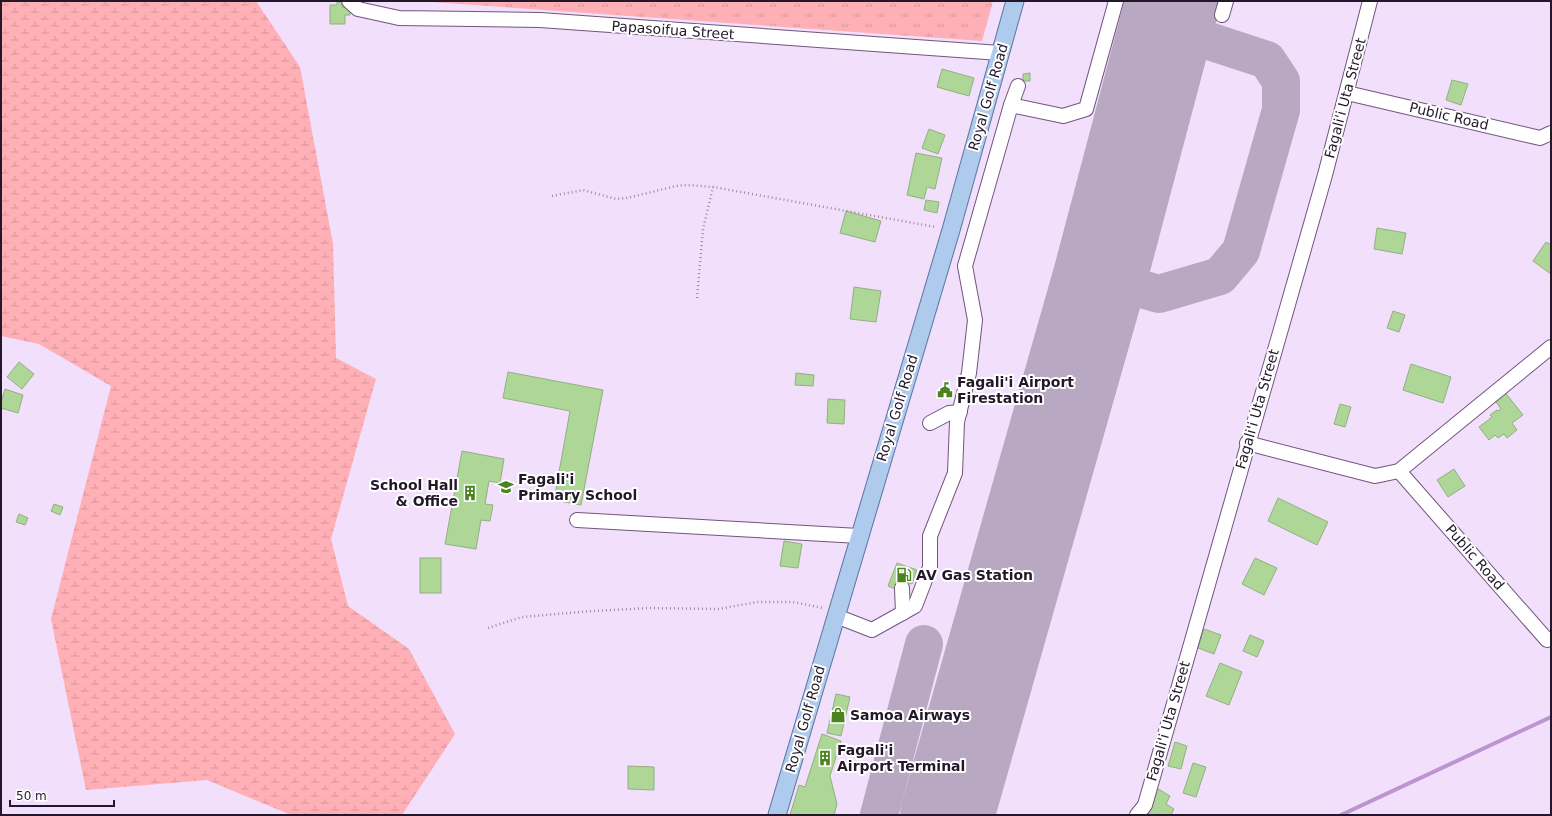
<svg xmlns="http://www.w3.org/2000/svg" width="1552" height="816" font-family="'DejaVu Sans',sans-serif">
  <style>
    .grass { fill: url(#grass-tufts) }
    .wetland { fill: url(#wetland-marsh) }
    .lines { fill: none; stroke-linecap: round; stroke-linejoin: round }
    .stream { stroke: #bc94cf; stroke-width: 4 }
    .taxiway { stroke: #b8a8c1; stroke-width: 38 }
    .runway { stroke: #b8a8c1; stroke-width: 94 }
    .building { fill: #add697; stroke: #92b082 }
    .minor-casing { stroke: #71557e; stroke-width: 16 }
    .major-casing { stroke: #5a75a1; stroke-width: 19 }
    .path { stroke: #9b8ba3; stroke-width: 2.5; stroke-dasharray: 1 3; stroke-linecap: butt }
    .minor { stroke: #fff; stroke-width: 14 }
    .major { stroke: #aecaed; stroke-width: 17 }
    .labels { text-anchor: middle; stroke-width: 4; stroke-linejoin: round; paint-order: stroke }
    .street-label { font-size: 14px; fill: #231829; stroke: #fff }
    .poi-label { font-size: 14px; font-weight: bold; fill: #231829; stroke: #fff; text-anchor: start }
  </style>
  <defs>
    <pattern id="grass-tufts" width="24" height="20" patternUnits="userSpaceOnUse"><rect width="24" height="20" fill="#feb0b6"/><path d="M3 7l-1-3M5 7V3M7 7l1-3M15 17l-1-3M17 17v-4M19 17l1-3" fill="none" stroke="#d9979c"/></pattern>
    <pattern id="wetland-marsh" width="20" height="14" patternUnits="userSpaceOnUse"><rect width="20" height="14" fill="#feb0b6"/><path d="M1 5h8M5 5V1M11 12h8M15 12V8" fill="none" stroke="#d9979c"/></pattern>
  </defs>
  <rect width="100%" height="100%" fill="#f2dffc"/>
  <polygon class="grass" points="417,1 993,1 982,41"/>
  <polygon class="wetland" points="1,1 256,1 300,67 333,244 336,358 376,379 331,539 348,606 409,649 455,734 402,815 291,815 207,780 86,790 51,619 111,386 39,344 1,336"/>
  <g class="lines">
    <polyline class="stream" points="1341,815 1551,717"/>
    <g class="taxiway">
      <polyline points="1100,277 1159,294 1220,276 1241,251 1281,110 1281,81 1267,60 1166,27"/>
      <polyline points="879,815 924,644"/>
    </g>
    <polyline class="runway" points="947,815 1100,277 1173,1"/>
  </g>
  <g class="building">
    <polygon points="337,2 342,2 342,7 350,7 350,15 345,15 345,24 330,24 330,5 337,5"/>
    <polygon points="942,69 974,78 969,96 937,87"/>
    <polygon points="1030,73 1030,81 1023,81 1023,74"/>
    <polygon points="1452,80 1468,84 1461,105 1446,100"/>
    <polygon points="929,129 945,135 938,154 922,148"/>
    <polygon points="916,153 942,158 935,189 927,187 924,199 907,195"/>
    <polygon points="926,200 939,202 937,213 924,210"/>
    <polygon points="846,211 881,221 875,242 840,233"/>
    <polygon points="1377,228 1406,233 1402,254 1374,249"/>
    <polygon points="1546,242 1551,245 1551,274 1533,261"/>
    <polygon points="854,287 881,291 876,322 850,319"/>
    <polygon points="1393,311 1405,315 1399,332 1387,328"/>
    <polygon points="19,362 34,374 22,389 7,377"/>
    <polygon points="1411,364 1451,377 1443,403 1403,390"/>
    <polygon points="508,372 603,390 581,505 554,500 570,411 503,398"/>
    <polygon points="796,373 814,375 813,386 795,385"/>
    <polygon points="5,389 23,395 18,413 1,408 1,403"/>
    <polygon points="1504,391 1523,415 1512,423 1517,430 1507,438 1504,434 1498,438 1495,435 1489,440 1479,427 1492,417 1490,415 1497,410 1498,411 1501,409 1494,399"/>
    <polygon points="828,399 845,400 844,424 827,423"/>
    <polygon points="1340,404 1351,407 1345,427 1334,424"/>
    <polygon points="462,451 504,459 500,483 489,481 485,504 493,505 490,521 481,520 476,549 445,544"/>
    <polygon points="1454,469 1465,486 1448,497 1437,480"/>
    <polygon points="1278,498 1328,522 1317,545 1268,521"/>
    <polygon points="54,504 63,507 60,515 51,511"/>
    <polygon points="19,514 28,518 25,525 16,522"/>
    <polygon points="784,541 802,544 798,568 780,566"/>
    <rect x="420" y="558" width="21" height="35"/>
    <polygon points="1255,558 1277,568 1264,595 1242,584"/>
    <polygon points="897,563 917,570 912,584 901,580 898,590 888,586"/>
    <polygon points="1204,629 1221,635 1214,654 1198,648"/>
    <polygon points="1250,635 1264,641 1257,657 1243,651"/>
    <polygon points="1220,663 1242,672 1229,705 1206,696"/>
    <polygon points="836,694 850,697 841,736 827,733"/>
    <polygon points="822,734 841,741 830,776 837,804 834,815 790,815 799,785 805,787"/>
    <polygon points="1175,742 1187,746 1181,769 1168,766"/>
    <polygon points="1193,763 1206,767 1196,797 1183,793"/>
    <polygon points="628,766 654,767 654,790 628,789"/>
    <polygon points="1155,787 1170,796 1166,804 1174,809 1171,815 1151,815 1143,811"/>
  </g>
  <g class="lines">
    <g class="minor-casing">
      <g id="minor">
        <polyline points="349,1 358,9 399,18 540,20 1000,53"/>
        <polyline points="1222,15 1226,1"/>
        <polyline points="1347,93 1540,138 1551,133"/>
        <polyline points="1011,105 1018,86"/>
        <polyline points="930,423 949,413 960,412"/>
        <polyline points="1247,443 1375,476 1399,471 1551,347"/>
        <polyline points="1399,471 1547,640 1551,639"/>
        <polyline points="577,520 859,536"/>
        <polyline points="902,588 903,613"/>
        <polyline points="836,616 872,630 915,606 930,567 930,536 955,473 957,422 969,373 975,320 965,266 1011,105 1063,116 1086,109 1116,1"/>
        <polyline points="1137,815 1145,805 1325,175 1370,1"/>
      </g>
    </g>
    <g class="major-casing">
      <polyline id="major" points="777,815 951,230 1015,1"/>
    </g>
    <g class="path">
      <polyline points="552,196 583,190 616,199 627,198 676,186 688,185 713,187 936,227"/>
      <polyline points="697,298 703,229 713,187"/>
      <polyline points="488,628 522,617 593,611 649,608 719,609 757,602 793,602 823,608"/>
    </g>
    <use href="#minor" class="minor"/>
    <use href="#major" class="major"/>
  </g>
  <defs>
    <g id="civic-bare" transform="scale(1.2)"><path d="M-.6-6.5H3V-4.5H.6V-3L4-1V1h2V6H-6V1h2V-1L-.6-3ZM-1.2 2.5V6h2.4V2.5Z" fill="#4b841f" stroke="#fff" stroke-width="2.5" paint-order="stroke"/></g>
    <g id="school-bare" transform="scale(1.2)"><path d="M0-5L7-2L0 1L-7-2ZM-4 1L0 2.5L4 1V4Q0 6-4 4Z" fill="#4b841f" stroke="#fff" stroke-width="2.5" paint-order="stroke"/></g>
    <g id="building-bare" transform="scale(1.2)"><path d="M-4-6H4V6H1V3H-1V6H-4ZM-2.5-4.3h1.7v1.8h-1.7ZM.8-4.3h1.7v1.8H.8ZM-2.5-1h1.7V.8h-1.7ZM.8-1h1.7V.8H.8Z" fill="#4b841f" stroke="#fff" stroke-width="2.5" paint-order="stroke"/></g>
    <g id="fuel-bare" transform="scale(1.2)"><path d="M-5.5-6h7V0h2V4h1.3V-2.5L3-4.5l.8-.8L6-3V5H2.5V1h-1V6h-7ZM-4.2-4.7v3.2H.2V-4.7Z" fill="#4b841f" stroke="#fff" stroke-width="2.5" paint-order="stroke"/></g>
    <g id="shop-bare" transform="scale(1.2)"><path d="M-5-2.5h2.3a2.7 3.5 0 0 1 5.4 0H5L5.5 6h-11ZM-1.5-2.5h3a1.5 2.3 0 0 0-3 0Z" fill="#4b841f" stroke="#fff" stroke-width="2.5" paint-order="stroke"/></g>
  </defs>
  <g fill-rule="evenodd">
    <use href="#civic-bare" x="945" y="390"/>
    <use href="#school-bare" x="506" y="487"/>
    <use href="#building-bare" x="470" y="493"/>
    <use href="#fuel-bare" x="904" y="575"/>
    <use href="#shop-bare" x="838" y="715"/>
    <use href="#building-bare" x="825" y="758"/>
  </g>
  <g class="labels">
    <g class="street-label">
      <text transform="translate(673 30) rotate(4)" y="5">Papasoifua Street</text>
      <text transform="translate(988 97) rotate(-74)" y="5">Royal Golf Road</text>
      <text transform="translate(1345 98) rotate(-75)" y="5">Fagali'i Uta Street</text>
      <text transform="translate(1449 116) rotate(13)" y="5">Public Road</text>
      <text transform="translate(897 408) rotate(-73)" y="5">Royal Golf Road</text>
      <text transform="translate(1257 409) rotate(-74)" y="5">Fagali'i Uta Street</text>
      <text transform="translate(1475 557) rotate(49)" y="5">Public Road</text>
      <text transform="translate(805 719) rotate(-74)" y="5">Royal Golf Road</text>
      <text transform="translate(1168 721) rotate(-74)" y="5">Fagali'i Uta Street</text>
    </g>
    <g class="poi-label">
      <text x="957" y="387">Fagali'i Airport<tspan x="957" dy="16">Firestation</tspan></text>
      <text x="518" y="484">Fagali'i<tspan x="518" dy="16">Primary School</tspan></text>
      <text x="458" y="490" text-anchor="end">School Hall<tspan x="458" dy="16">&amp; Office</tspan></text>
      <text x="916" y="580">AV Gas Station</text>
      <text x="850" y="720">Samoa Airways</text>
      <text x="837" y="755">Fagali'i<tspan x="837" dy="16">Airport Terminal</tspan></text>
    </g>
  </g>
  <rect width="1552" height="816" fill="none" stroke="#231829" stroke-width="4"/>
  <path d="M10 800v6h104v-6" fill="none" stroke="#231829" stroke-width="2"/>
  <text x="16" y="800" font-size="12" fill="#231829" stroke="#ffffff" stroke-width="3" paint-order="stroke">50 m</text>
</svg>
